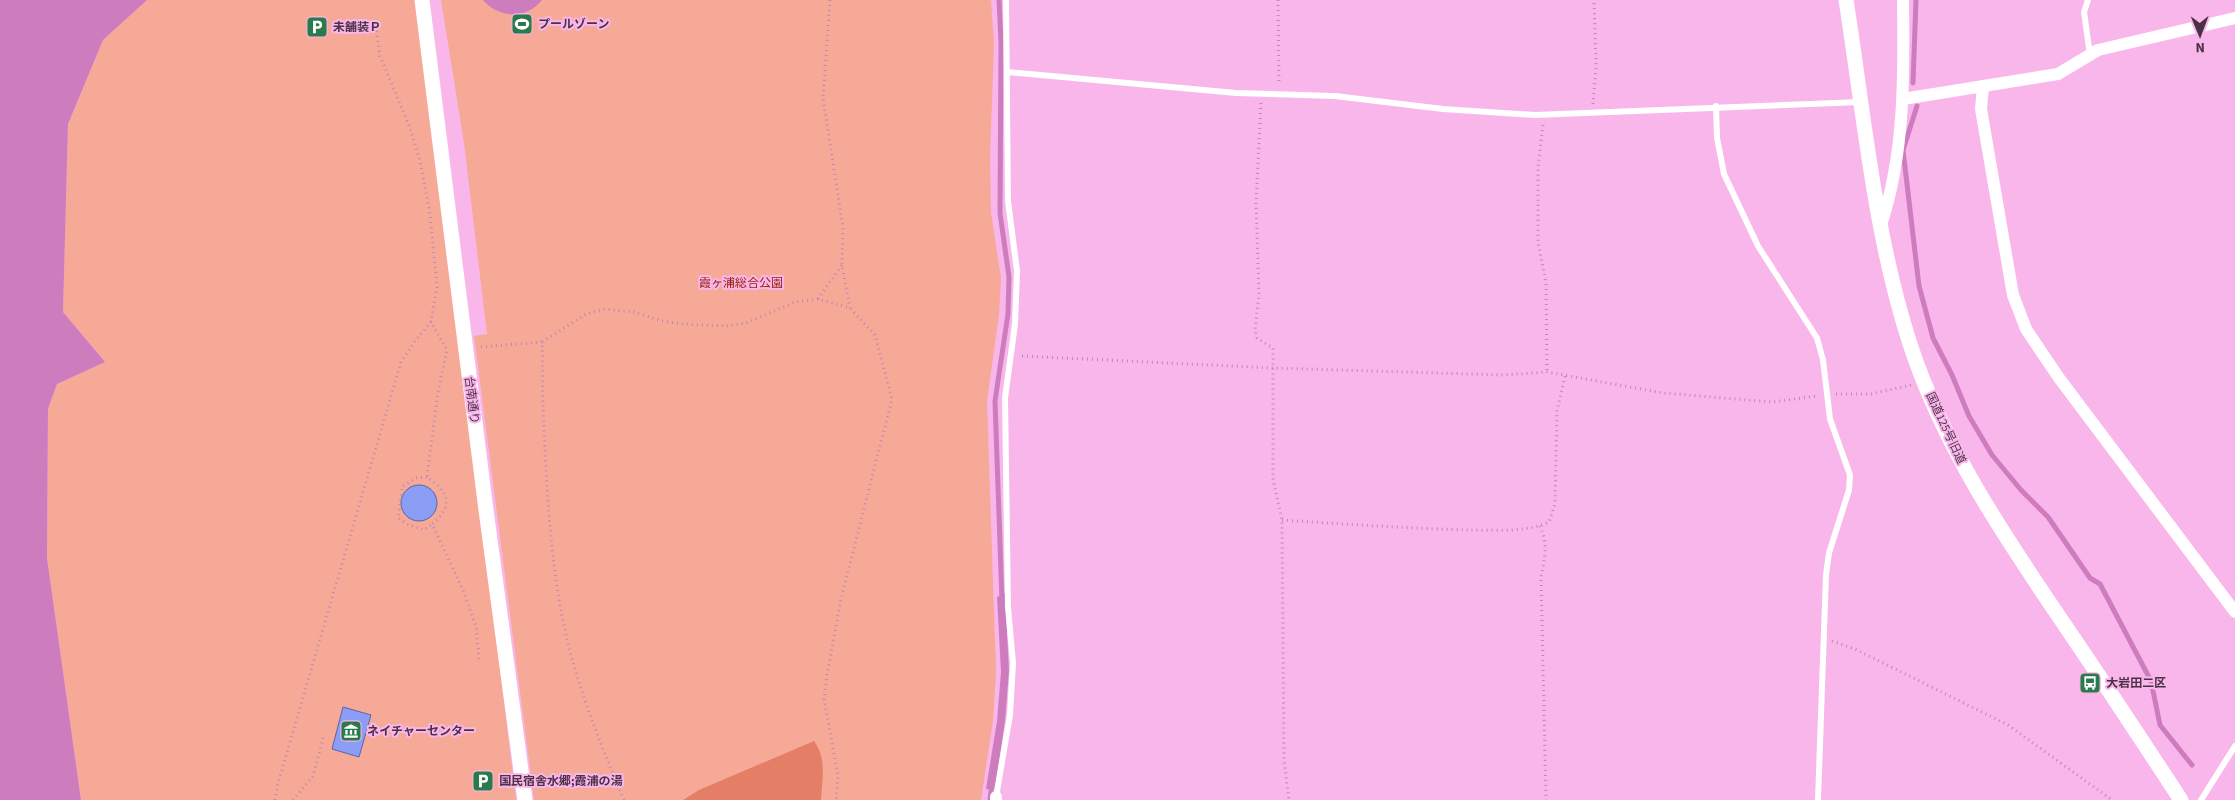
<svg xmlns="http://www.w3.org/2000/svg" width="2235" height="800" font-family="'Source Sans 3','Noto Sans JP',sans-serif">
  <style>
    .green { fill: #f7a997 }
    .forest { fill: #e47e67 }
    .water { fill: #cd7cbe }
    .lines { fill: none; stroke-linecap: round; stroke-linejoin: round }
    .stream { stroke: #cd7cbe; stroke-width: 5 }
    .building { fill: #8c9df6; stroke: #5865a5 }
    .path { stroke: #bd88b2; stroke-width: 3; stroke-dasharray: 1 4; stroke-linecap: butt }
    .service { stroke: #fff; stroke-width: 6 }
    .minor { stroke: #fff; stroke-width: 12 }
    .tertiary { stroke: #fff; stroke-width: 15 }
    .labels { text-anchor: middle; stroke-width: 4; stroke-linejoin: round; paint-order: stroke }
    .poi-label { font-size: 12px; font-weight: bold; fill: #4c3146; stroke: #f9b6eb; text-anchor: start }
    .park-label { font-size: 12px; fill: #971e00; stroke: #f9b6eb }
    .street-label { font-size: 12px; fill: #4c3146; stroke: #f9b6eb }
  </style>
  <rect width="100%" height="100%" fill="#f9b6eb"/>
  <g class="green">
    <polygon points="147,0 418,0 516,800 81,800 47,558 48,409 57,384 105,362 63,312 68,124 103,40"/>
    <polygon points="441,0 991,0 994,45 990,158 991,213 1001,278 999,315 987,401 996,672 993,721 981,800 534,800 474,336 487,334 464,143"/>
  </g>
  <path class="forest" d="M814 741C827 758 822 780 821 800H683L699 790Z"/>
  <g class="water">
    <polygon points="0,0 147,0 103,40 68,124 63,312 105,362 57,384 48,409 47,558 81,800 0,800"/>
    <path d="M483 0H542C527 19 499 19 483 0Z"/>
    <polygon points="1005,593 1009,671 1005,721 995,790 986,789 997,721 1001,672 997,597"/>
  </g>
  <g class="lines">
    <g class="stream">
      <polyline points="999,0 1001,42 1000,213 1009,277 1008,314 995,401 1002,601"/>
      <polyline points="1913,83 1916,0"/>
      <polyline points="1917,106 1903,150 1919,286 1933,338 1952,375 1969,416 1992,455 2021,490 2048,517 2090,578 2100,584 2151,681 2160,725 2192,765"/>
      <polyline points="990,800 992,783"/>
    </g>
  </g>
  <g class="building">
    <circle cx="419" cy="503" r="18"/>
    <polygon points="343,707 371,715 359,757 332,749"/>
  </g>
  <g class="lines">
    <g class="path">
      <polyline points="830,0 823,98 843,228 842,265 850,308"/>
      <polyline points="1278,0 1279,84"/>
      <polyline points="375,21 380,56 410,128 420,161 430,214 437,287 431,322"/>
      <polyline points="1261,103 1256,202 1259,295 1255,329 1257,338 1273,348 1273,479 1282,520 1284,760 1289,800"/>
      <polyline points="1593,104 1596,66 1594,0"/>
      <polyline points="1543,125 1538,167 1538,242 1546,283 1547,372"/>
      <polyline points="818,299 842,265"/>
      <polyline points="481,347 542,342"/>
      <polyline points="1022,356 1273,368 1503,375 1547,372 1663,393 1772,402 1817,396"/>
      <polyline points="1836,394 1871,394 1911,385"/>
      <polyline points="427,477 416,478 402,487 398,518 407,524 424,530 432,524"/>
      <path d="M1282 520C1343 524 1404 528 1466 530 1492 530 1526 533 1549 522L1555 504 1557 411 1565 376"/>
      <path d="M1540 526C1548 543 1545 559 1541 576L1546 800"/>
      <polyline points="1832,641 1857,650 2008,725 2112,800"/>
      <path d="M275 800 278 783 401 362 415 341 431 322 447 350 438 392 427 477C449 492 454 506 432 524L463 590 476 626 479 659"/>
      <polyline points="293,800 313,776 324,735"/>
      <path d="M624 800C606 757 588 714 575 669 550 585 547 493 543 407 542 385 543 364 542 342L586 314 605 309 634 312 662 321 681 324 726 326 746 323 795 302 818 299 850 308 875 335 892 399 841 599 827 675 824 699 838 776 836 800"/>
    </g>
    <g class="service">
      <polyline points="2088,0 2084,12 2090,55"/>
      <polyline points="1007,72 1236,93 1335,96 1443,109 1535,115 1861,102"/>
      <polyline points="1716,106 1717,138 1724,174 1758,246 1817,338 1823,360 1830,419 1850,475 1849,490 1829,553 1826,575 1818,800"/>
      <polyline points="996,797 1010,715 1013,663 1008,607 1005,398 1015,324 1017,271 1008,201 1006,0"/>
      <polyline points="2201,800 2235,746"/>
    </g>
    <g class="minor">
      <polyline points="1983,86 1981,109 2013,295 2026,329 2059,378 2235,612"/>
      <polyline points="1903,99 2058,74 2098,50 2235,18"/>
      <path d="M1881 225C1905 153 1904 75 1903 0"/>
      <polyline points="996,800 996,797"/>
    </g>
    <g class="tertiary">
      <polyline points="422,0 486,510 525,800"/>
      <path d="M1846 0C1864 114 1874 233 1910 344 1944 448 2005 537 2066 627 2105 684 2143 742 2181 800"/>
    </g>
  </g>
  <defs>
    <g id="stadium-square" transform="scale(1.125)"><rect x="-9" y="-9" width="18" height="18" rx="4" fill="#2a7a4b" stroke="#f9b6eb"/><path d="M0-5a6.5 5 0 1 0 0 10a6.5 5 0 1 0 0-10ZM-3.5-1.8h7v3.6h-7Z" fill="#fff"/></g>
    <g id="parking-square" transform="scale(1.125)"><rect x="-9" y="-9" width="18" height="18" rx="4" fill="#2a7a4b" stroke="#f9b6eb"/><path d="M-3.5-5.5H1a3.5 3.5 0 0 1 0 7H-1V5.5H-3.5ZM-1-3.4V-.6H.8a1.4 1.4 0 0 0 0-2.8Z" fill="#fff"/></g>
    <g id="bus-square" transform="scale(1.125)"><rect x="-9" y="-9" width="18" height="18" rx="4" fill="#2a7a4b" stroke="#f9b6eb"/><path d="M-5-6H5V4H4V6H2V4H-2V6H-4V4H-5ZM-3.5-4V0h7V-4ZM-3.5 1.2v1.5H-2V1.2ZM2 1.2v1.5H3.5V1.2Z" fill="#fff"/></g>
    <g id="museum-square" transform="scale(1.125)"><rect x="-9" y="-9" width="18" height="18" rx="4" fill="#2a7a4b" stroke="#f9b6eb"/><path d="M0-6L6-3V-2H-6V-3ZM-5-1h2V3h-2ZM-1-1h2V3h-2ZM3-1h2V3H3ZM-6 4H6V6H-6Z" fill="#fff"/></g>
  </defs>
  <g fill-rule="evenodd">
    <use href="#stadium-square" x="522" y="24"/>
    <use href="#parking-square" x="317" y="27"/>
    <use href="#bus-square" x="2090" y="683"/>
    <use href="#museum-square" x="351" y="731"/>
    <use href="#parking-square" x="483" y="781"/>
  </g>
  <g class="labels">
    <g class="poi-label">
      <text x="538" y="28">プールゾーン</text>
      <text x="333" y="31">未舗装Ｐ</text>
      <text x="2106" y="687">大岩田二区</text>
      <text x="367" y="735">ネイチャーセンター</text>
      <text x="499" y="785">国民宿舎水郷;霞浦の湯</text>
    </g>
    <g class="park-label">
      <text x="741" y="287">霞ヶ浦総合公園</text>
    </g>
    <g class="street-label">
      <text transform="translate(472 400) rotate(83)" y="4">台南通り</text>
      <text transform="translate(1946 428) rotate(65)" y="4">国道125号旧道</text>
    </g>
  </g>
  <g transform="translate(2200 35) rotate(179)" stroke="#f9b6eb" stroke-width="4" paint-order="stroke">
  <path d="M0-4L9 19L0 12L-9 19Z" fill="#4c3146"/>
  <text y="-8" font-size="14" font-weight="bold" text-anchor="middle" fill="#4c3146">N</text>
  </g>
</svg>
